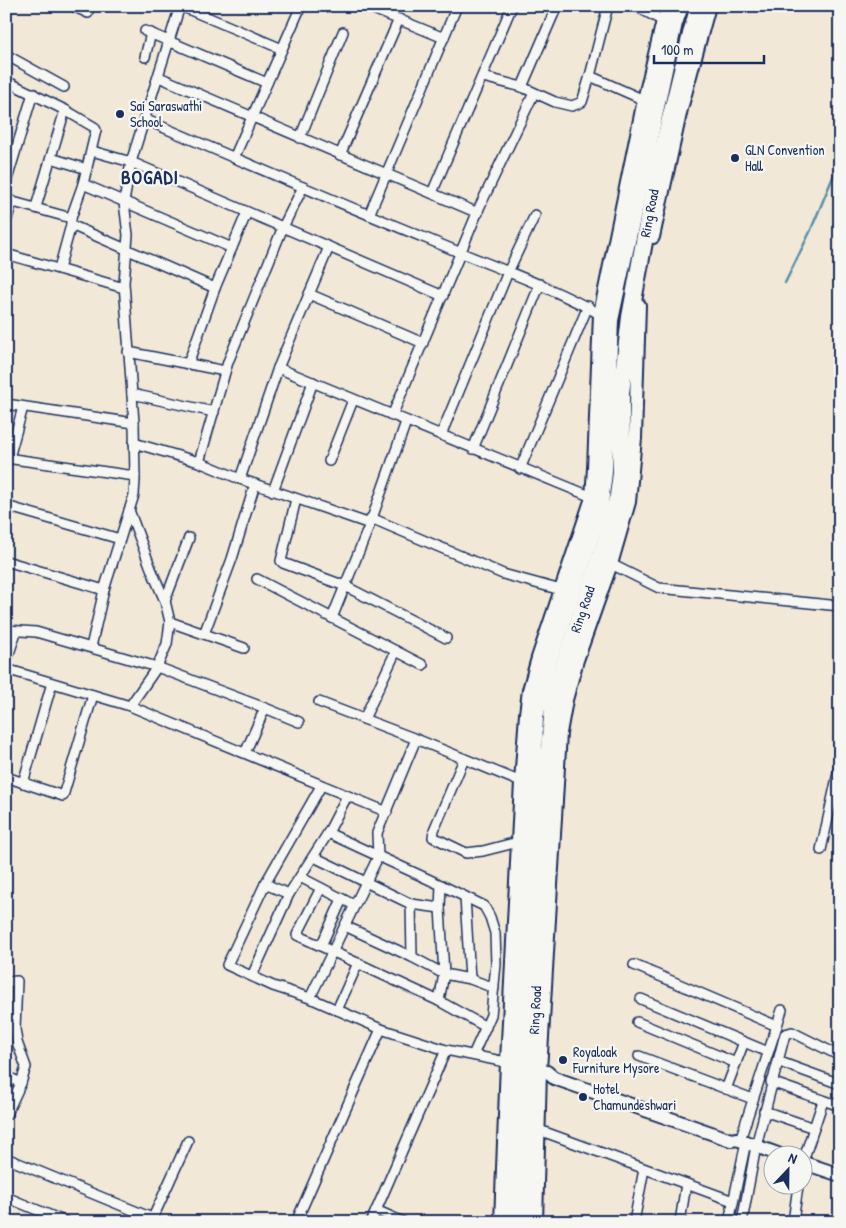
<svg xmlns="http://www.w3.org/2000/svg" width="846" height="1228" font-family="'Patrick Hand',sans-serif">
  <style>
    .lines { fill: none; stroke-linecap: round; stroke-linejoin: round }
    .stream { stroke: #5890a8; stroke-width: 2.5 }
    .street-casing { stroke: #1b2f5e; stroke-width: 12 }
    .secondary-casing { stroke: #1b2f5e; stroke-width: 16 }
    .highway-casing { stroke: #1b2f5e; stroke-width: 20 }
    .street { stroke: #f6f6f2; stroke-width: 9 }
    .secondary { stroke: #f6f6f2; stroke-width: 12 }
    .highway { stroke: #f6f6f2; stroke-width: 16 }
    .poi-dot { fill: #1b2f5e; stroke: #f6f6f2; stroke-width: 2 }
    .labels { text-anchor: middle; stroke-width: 4.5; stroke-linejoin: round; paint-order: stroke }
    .poi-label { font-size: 14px; fill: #1b2f5e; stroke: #f6f6f2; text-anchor: start }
    .street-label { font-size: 14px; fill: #1b2f5e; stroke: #f6f6f2 }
    .district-label { font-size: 19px; font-weight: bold; letter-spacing: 1px; fill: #1b2f5e; stroke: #f6f6f2 }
  </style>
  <rect width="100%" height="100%" fill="#f1e8d7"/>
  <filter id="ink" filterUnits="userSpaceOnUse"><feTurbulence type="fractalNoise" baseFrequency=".02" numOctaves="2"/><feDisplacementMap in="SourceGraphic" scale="10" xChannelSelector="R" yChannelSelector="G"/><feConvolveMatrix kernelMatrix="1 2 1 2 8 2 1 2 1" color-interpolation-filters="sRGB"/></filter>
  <g filter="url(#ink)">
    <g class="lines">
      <polyline class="stream" points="785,283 810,232 840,160"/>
      <g class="street-casing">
        <g id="street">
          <polyline points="73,6 88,13"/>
          <polyline points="181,6 282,49"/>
          <polyline points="366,6 444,38"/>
          <polyline points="636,6 663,21"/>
          <polyline points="145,31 267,83"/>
          <polyline points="8,56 64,87"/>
          <polyline points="145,57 151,33"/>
          <polyline points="590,76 608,6"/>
          <polyline points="159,77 478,213"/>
          <polyline points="483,77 522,87 555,102 572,106 582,102 590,76 644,100"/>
          <polyline points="6,81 65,110 94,127 96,130 83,184 71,218 71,225 59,269"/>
          <polyline points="522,87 557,6"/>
          <path d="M144 119C239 160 334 201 430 240 488 265 549 285 603 316"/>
          <polyline points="300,138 343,32"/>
          <polyline points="92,151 131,162 443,296"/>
          <polyline points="340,155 399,19"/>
          <polyline points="51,158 87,169"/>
          <polyline points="234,158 301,6"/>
          <polyline points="6,183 33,93"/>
          <polyline points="83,184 232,248"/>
          <polyline points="432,193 512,6"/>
          <polyline points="6,200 71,218"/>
          <polyline points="36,207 65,110"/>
          <polyline points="369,215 457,6"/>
          <polyline points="6,223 12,201"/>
          <polyline points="71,225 215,288 247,212"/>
          <polyline points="6,254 124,288"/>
          <polyline points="309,294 423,343"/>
          <polyline points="128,352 225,371"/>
          <polyline points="188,364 215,288"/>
          <polyline points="278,368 597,499"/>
          <polyline points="132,394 214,412"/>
          <polyline points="6,404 134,423"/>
          <polyline points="392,416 480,206 534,93"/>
          <polyline points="441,435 508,272 535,215"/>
          <polyline points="134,443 199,462 228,362 283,227 303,187"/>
          <polyline points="473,449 540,284"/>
          <polyline points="6,458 135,476"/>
          <polyline points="9,458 23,407"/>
          <polyline points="329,461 353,400"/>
          <polyline points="199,462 240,479 370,524"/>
          <polyline points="520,469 588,306"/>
          <polyline points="240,479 278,368 329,247"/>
          <polyline points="273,491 313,382"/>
          <polyline points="296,499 281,561 283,563 345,586 446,638"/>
          <polyline points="6,506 120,539"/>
          <polyline points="129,510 152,571 165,601 170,622 167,644 157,667 130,706"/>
          <polyline points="371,518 503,574 561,590"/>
          <polyline points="6,561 104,590"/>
          <polyline points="607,562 659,588 840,606"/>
          <polyline points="257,579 423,665"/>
          <polyline points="165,601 189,538"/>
          <polyline points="332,618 370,524 406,422"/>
          <polyline points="170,622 244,648"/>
          <polyline points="6,630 36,632 157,667 265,708 245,753"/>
          <polyline points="204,634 232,559 255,484"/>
          <polyline points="91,647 104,590 134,495 135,480 134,423 124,283 128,235 124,202 131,162 180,6"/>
          <polyline points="6,663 16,632"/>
          <polyline points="6,669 130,706 387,812"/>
          <polyline points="319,702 416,739 521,782"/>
          <polyline points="265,708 299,722"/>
          <polyline points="364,719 396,651"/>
          <polyline points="464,759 434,830 433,837 466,853 483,851 518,842"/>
          <polyline points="6,777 63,796 93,695"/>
          <polyline points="23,783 52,683"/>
          <polyline points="321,786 265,884 227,965 273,986 310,998 381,1029 446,1050"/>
          <polyline points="328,833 441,885 484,906 490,917 495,933 496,964 491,1015 473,1055"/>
          <polyline points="821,850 840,764"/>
          <polyline points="314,857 411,904 440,908"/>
          <polyline points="300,877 354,905"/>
          <polyline points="265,884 289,894"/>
          <polyline points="321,888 297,935 439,1001 486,1027"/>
          <polyline points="465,897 470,979"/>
          <polyline points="411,904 412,957"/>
          <polyline points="345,926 412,957 444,974 470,979 494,988"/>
          <polyline points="321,946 342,899"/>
          <polyline points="634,965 777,1026"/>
          <polyline points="252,976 289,894 328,833 347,796"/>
          <polyline points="6,982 17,981 15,1029 17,1042 26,1067 21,1083 6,1115"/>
          <polyline points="310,998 378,857 377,833 416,739"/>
          <polyline points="641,999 768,1052"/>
          <polyline points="439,1001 444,974 440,908 441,885"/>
          <polyline points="337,1010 358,963"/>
          <polyline points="637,1022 736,1063"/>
          <polyline points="639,1056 753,1099"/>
          <polyline points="777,1061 840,1084"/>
          <polyline points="6,1076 21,1083"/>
          <polyline points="771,1082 840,1106"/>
          <polyline points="726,1089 744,1042"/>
          <polyline points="764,1111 814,1128"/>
          <polyline points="539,1130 733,1201"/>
          <polyline points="740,1140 782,1010"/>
          <polyline points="6,1158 152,1218"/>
          <polyline points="804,1158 823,1101"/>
          <polyline points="6,1197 66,1222"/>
          <polyline points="376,1210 403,1222"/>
          <polyline points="151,1222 188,1141"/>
          <polyline points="296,1222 381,1029"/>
          <polyline points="371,1222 446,1050 511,1063"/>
          <polyline points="634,1222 644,1169"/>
          <polyline points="680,1222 686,1184"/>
          <polyline points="729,1222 746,1142"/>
          <polyline points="742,1222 756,1146 785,1034 792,1032 840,1056"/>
          <polyline points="793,1222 798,1186"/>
        </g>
      </g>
      <g class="secondary-casing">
        <g id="secondary">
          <polyline points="653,237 681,109 709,6"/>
          <polyline points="547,1072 554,1078 731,1140 737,1139 783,1156"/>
          <polyline points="804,1163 840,1175"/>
          <polyline points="501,1222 507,1062 521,782 526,714 529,690 538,658 592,498 594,468 600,314 644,100 663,21 669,6"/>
          <polyline points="536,1222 540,1071 560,733 566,700 577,660 611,564 629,502 635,438 639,305"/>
        </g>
      </g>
      <g class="highway-casing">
        <g id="highway">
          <polyline points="511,1222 517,1065 535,717 547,666 599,512 604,472 610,320 674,23 680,6"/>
          <path id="s1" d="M526 1222 529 1128 548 760 553 707 558 682 607 537 618 496 621 473V393L630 317 657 172 692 30 699 6"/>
        </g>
      </g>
      <use href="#street" class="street"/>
      <use href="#secondary" class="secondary"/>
      <use href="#highway" class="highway"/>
    </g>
  </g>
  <g class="poi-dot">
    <circle cx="120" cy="114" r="5"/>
    <circle cx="735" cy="158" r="5"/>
    <circle cx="563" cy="1060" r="5"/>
    <circle cx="583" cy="1097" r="5"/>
  </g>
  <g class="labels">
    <g class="poi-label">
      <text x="130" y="111">Sai Saraswathi<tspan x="130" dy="16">School</tspan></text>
      <text x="745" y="155">GLN Convention<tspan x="745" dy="16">Hall</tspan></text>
      <text x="573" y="1057">Royaloak<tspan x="573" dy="16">Furniture Mysore</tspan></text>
      <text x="593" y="1094">Hotel<tspan x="593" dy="16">Chamundeshwari</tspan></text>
    </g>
    <g class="street-label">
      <text dy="5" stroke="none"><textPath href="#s1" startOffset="1022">Ring Road</textPath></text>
      <text dy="5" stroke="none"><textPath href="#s1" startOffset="618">Ring Road</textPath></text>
      <text dy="5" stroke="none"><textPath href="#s1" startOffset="212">Ring Road</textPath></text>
    </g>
    <g class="district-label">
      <text x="150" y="184">BOGADI</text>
    </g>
  </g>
  <rect width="846" height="1228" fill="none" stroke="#f6f6f2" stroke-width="25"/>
  <rect x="12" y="12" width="821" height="1203" fill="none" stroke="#1b2f5e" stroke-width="2" filter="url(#ink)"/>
  <g transform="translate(788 1170) rotate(22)"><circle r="24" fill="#f6f6f2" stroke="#9ea6b7"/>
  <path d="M0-4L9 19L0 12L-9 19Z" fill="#1b2f5e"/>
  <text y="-8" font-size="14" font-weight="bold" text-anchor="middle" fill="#1b2f5e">N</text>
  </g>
  <path d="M654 55v8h110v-8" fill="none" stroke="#1b2f5e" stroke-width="2.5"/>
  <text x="661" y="55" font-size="15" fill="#1b2f5e" stroke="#f6f6f2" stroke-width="4" paint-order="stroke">100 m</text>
</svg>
